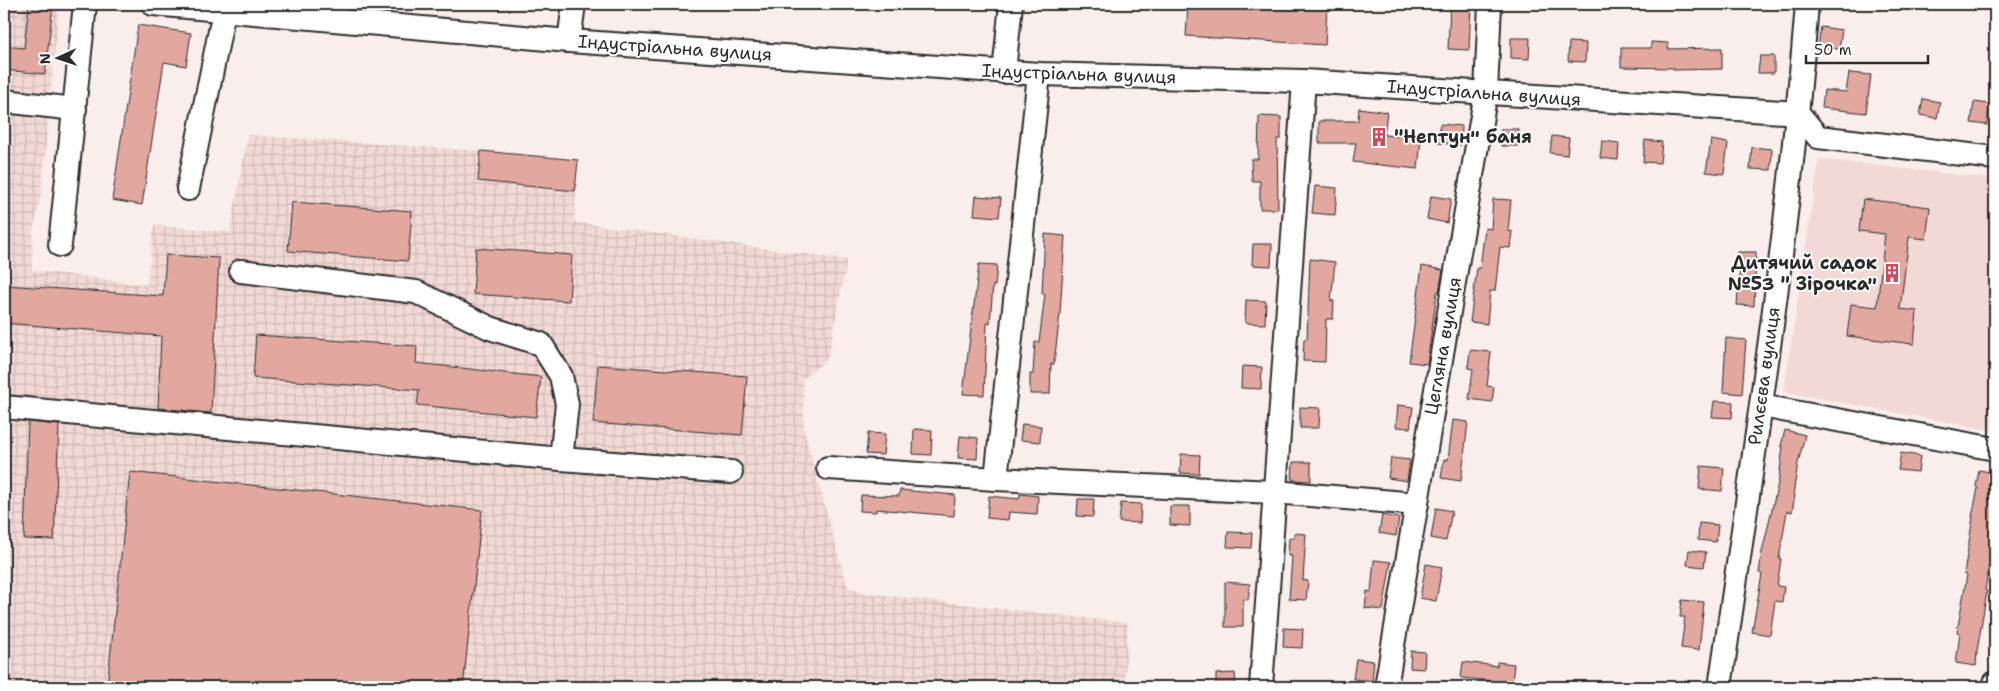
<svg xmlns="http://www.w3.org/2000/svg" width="1999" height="691" font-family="'Shantell Sans',sans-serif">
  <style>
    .built { fill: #f2d9d5 }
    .industrial { fill: url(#industrial-grid) }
    .building { fill: #e2a8a0; stroke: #2b2b2b }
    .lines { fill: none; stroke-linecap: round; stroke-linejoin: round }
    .minor-casing { stroke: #2b2b2b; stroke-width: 26 }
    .minor { stroke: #fff; stroke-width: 22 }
    .labels { text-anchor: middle; stroke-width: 4; stroke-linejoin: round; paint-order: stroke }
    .street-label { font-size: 18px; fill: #2b2b2b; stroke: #fff }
    .poi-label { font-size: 18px; font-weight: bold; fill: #2b2b2b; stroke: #fff; text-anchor: start }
  </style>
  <defs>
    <pattern id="industrial-grid" width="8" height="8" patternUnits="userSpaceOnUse" patternTransform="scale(1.25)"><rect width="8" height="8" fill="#f2d9d5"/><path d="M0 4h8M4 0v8" fill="none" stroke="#d0bab7"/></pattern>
  </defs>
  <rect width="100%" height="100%" fill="#f9eeec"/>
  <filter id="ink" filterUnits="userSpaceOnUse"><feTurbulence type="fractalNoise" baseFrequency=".02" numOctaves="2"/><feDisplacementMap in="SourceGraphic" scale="10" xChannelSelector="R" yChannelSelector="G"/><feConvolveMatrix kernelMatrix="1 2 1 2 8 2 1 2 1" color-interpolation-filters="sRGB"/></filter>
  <g filter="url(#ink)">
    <polygon class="built" points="1819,159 1995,179 1995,431 1784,392"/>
    <polygon class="industrial" points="4,4 59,4 41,195 33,231 32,270 147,285 154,225 230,232 248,135 481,151 578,160 574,222 847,260 828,358 803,379 804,431 847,586 865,593 1128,623 1124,687 4,687"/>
    <g class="building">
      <polygon points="29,4 53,4 45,74 4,70 4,46 24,48"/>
      <polygon points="1188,4 1282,4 1327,7 1325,45 1186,36"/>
      <polygon points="1450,4 1471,4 1469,50 1448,49"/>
      <polygon points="138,25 191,33 186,66 164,62 142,205 112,200"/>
      <polygon points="1821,27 1842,30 1839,49 1818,47"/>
      <polygon points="1511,38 1530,38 1529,59 1511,58"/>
      <polygon points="1569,42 1586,43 1585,62 1568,61"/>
      <polygon points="1651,42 1668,43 1668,49 1722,48 1722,69 1674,70 1674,68 1621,67 1621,48 1651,48"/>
      <polygon points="1760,56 1774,56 1774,73 1758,73"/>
      <polygon points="1849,73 1871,75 1866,113 1822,108 1824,90 1846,92"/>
      <polygon points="1923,99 1940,102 1937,118 1920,115"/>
      <polygon points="1974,102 1989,104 1987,125 1971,123"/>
      <polygon points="1359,108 1387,112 1384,135 1421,139 1418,169 1353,162 1356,143 1319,143 1319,121 1358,121"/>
      <polygon points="1259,116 1281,117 1281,139 1277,139 1278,209 1260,209 1260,181 1252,181 1251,159 1258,159"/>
      <polygon points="1440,124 1462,126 1461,145 1438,143"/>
      <polygon points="1501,129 1519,129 1518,146 1501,146"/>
      <polygon points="1552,136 1569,138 1567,155 1550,153"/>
      <polygon points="1645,140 1662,142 1660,163 1643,162"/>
      <polygon points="1711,140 1728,143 1724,174 1706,172"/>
      <polygon points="1602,141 1619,143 1618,160 1600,158"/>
      <polygon points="1752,147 1772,149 1771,170 1750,169"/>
      <polygon points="481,151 578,160 575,191 478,181"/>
      <polygon points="1315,186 1337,188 1335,215 1312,213"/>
      <polygon points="976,196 1001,198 999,217 974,215"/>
      <polygon points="1431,196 1451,199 1447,223 1427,219"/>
      <polygon points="1493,199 1511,200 1508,231 1512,231 1510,248 1500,247 1495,291 1490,291 1487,324 1470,322 1477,268 1480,268 1485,228 1491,229"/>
      <polygon points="1863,199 1930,207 1926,239 1909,237 1900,309 1917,311 1914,344 1847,336 1851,304 1877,307 1885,234 1859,231"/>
      <polygon points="292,202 412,211 408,261 288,251"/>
      <polygon points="1045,234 1065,236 1060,313 1054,364 1051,364 1050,394 1030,394 1030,374 1033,374 1035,342 1039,342 1045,294 1042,294"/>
      <polygon points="1253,244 1272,244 1271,266 1252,265"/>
      <polygon points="476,248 572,255 569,301 473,294"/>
      <polygon points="1738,252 1756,252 1754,306 1737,305 1740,267 1737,266"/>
      <polygon points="166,255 219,258 211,413 158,408 161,336 4,323 4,285 163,296"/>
      <polygon points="1310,259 1335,262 1331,301 1334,301 1333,319 1326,319 1325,362 1303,361 1304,339 1307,339"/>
      <polygon points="979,264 997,265 995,286 993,285 990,323 987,323 984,395 963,394"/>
      <polygon points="1422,266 1443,270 1439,292 1437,292 1427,364 1409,362"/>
      <polygon points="1246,300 1266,301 1265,324 1245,323"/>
      <polygon points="256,335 417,346 416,363 541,377 536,417 417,405 419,390 253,378"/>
      <polygon points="1726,338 1746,340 1742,394 1723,392"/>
      <polygon points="1470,350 1491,352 1487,386 1494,387 1492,402 1469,399 1473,369 1468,368"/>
      <polygon points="598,365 747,376 742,435 593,423"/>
      <polygon points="1242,366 1262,367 1261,389 1241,388"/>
      <polygon points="1714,401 1733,402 1732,418 1712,417"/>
      <polygon points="1398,405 1413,407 1410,428 1396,427"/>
      <polygon points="1300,407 1320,408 1319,428 1300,428"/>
      <polygon points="1453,420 1468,422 1461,481 1441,478 1444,459 1448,460"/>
      <polygon points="28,422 59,425 54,540 24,539"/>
      <polygon points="1022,424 1041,426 1040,442 1020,440"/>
      <polygon points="914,429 932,430 931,455 913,454"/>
      <polygon points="1785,430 1805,435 1798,463 1793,495 1795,495 1792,512 1787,511 1779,559 1781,559 1777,586 1784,587 1782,602 1775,601 1770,635 1752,632 1762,574 1759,573 1762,552 1779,479 1783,446 1781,446"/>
      <polygon points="868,433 885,434 883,455 866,454"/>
      <polygon points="960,436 978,438 977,459 958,458"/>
      <polygon points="1901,453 1920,456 1918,472 1898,470"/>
      <polygon points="1181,454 1200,455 1199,474 1180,473"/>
      <polygon points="1391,458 1410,460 1407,481 1388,478"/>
      <polygon points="1293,462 1311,462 1311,481 1292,480"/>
      <polygon points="1701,466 1724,468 1722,491 1699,489"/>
      <polygon points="1979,470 1995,473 1995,520 1993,532 1995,532 1985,590 1987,591 1977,651 1976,666 1956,663 1960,633 1957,632 1967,575 1964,574 1973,517 1972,517 1978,488 1976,487"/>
      <polygon points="130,472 482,510 463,687 107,687"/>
      <polygon points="900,490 955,495 954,516 876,509 876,512 860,511 861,495 899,496"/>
      <polygon points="1020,494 1038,496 1037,514 1009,512 1008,520 987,518 989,496 1019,499"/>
      <polygon points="1078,499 1094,499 1093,517 1077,516"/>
      <polygon points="1121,503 1141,504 1140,523 1119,522"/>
      <polygon points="1170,506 1190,506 1190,526 1170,525"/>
      <polygon points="1436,508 1452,511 1446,541 1431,538"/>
      <polygon points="1382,515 1399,518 1396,536 1379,533"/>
      <polygon points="1699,523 1718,525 1716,542 1698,540"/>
      <polygon points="1228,532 1252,533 1251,548 1227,547"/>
      <polygon points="1294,533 1306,534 1303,580 1308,581 1306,600 1289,599 1292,556 1288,556 1289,538 1294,538"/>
      <polygon points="1689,550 1706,552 1704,567 1687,565"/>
      <polygon points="1374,560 1391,562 1383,610 1365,608 1367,591 1371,592"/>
      <polygon points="1426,564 1442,567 1436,601 1420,598"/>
      <polygon points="1225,582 1250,584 1248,600 1243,599 1243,627 1225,627"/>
      <polygon points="1682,600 1704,602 1699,650 1681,648 1685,617 1680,617"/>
      <polygon points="1284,628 1303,629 1302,648 1283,647"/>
      <polygon points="1411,651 1425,652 1424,669 1410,668"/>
      <polygon points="1356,659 1374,661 1372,681 1353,679"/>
      <polygon points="1463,662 1497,666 1497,662 1514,664 1512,683 1461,678"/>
      <polygon points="1235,673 1236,687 1216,687 1216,674"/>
    </g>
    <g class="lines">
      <g class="minor-casing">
        <g id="minor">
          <polyline points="153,4 569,41 1039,74 1304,81 1798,113 1818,137 1995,158"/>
          <polyline points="569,41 574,4"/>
          <polyline points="1004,72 1011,4"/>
          <polyline points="4,101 75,109"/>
          <polyline points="188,189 224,11"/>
          <polyline points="60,245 85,4"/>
          <polyline points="241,271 416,292 490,328 541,344 561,376 567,404 561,459"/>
          <polyline points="1761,406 1995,449"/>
          <polyline points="4,407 561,459 731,472"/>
          <polyline points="828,468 996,479 1274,492 1417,504"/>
          <polyline points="996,479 1039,74"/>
          <polyline points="1261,687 1304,81"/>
          <polyline points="1386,687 1486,92 1490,4"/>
          <path d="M1720 687C1753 460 1789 233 1807 4"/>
          <polyline points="1995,687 1995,683"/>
        </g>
      </g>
      <use href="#minor" class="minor"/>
    </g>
  </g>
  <defs>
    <g id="building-bare" transform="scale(1.5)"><path d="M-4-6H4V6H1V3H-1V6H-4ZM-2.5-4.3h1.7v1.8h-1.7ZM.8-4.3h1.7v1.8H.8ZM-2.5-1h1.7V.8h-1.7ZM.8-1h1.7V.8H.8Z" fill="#d1495b" stroke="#fff" stroke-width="2.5" paint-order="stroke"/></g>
  </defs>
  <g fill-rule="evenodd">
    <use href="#building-bare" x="1379" y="137"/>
    <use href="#building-bare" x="1892" y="273"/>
  </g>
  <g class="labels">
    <g class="street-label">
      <text transform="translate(675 48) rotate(4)" y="6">Індустріальна вулиця</text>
      <text transform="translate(1079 74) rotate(2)" y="6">Індустріальна вулиця</text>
      <text transform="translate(1484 93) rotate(4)" y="6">Індустріальна вулиця</text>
      <text transform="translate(1443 346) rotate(-80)" y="6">Цегляна вулиця</text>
      <text transform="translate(1764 376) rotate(-82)" y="6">Рилєєва вулиця</text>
    </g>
    <g class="poi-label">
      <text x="1394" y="143">"Нептун" баня</text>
      <text x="1877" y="269" text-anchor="end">Дитячий садок<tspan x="1877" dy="21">№53 " Зірочка"</tspan></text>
    </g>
  </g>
  <rect width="1999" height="691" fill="none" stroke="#fff" stroke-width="20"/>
  <rect x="10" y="10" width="1979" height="671" fill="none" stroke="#2b2b2b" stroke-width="2" filter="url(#ink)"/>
  <g transform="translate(58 58) rotate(267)" stroke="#ffffff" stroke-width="4" paint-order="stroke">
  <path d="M0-4L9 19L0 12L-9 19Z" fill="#2b2b2b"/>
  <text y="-8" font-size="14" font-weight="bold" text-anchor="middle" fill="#2b2b2b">N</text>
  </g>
  <path d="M1806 55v8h122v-8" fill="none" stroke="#2b2b2b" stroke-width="2.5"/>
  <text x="1814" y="55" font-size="15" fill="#2b2b2b" stroke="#ffffff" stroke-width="4" paint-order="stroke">50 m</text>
</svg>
